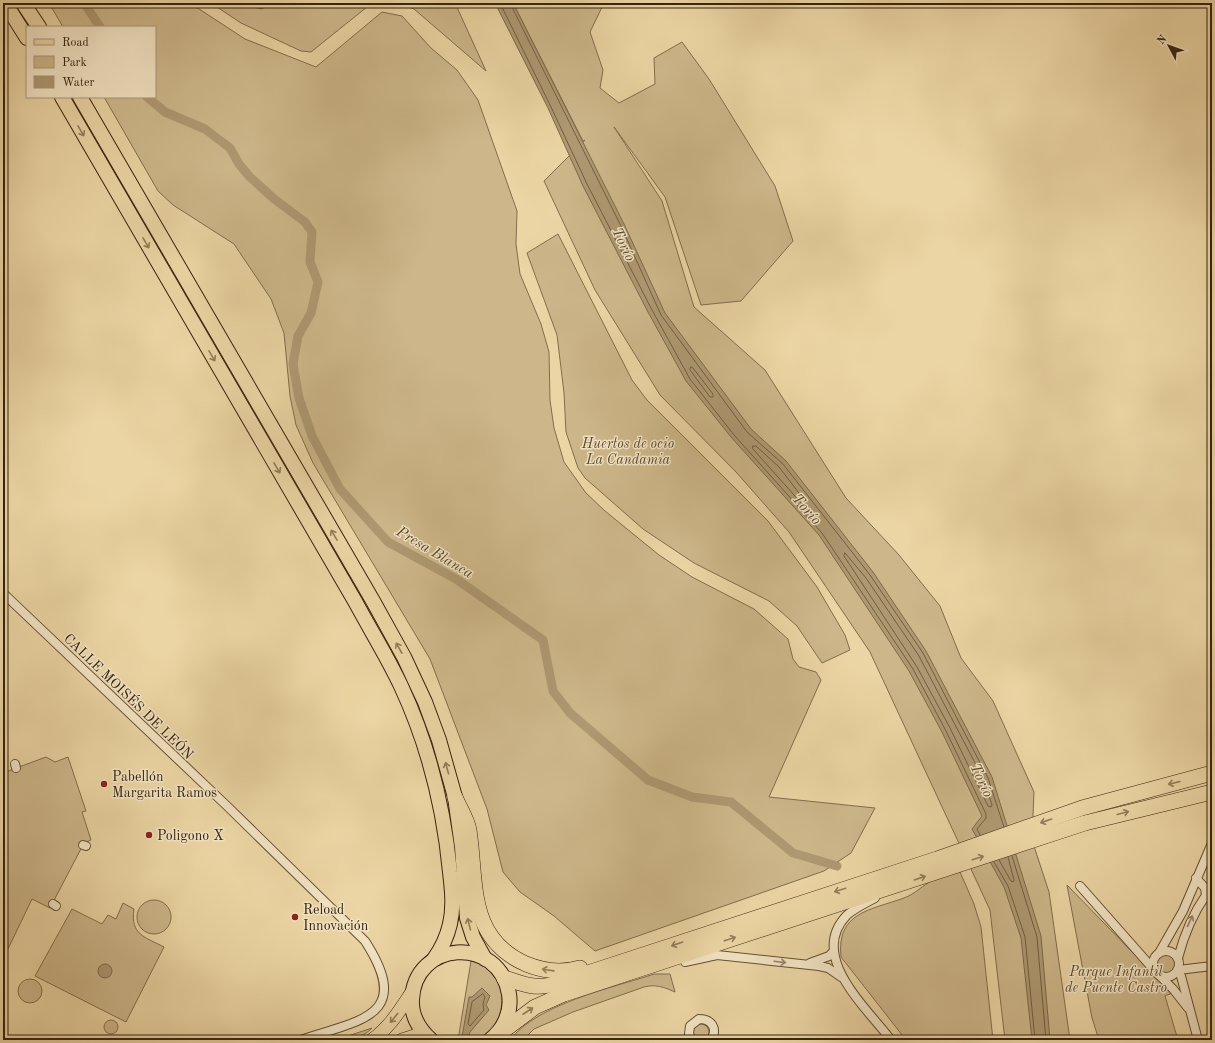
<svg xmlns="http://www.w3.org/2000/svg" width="1215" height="1043" font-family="'Old Standard TT',serif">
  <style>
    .green { fill: #cdb78a; stroke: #826d4c }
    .water { fill: #ae9871; stroke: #7e6949 }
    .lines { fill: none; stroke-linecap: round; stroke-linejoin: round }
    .shore { stroke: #725e40; stroke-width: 1 }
    .stream { stroke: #7e6949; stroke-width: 2.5 }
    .canal { stroke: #ae9871; stroke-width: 9 }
    .minor-casing { stroke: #645034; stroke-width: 10 }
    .primary-casing { stroke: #37230e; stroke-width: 14 }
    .trunk-casing { stroke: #37230e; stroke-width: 16 }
    .motorway-casing { stroke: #37230e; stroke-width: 16 }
    .minor { stroke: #f3e4c4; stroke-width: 8 }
    .primary { stroke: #ecd5a4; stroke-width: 13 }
    .trunk { stroke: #ecd5a4; stroke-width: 14 }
    .motorway { stroke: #ecd5a4; stroke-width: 15 }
    .oneway { stroke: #927c59 }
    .oneway2 { stroke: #958469 }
    .poi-dot { fill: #8f2418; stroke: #f3e4c4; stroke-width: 1.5 }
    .labels { text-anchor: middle; stroke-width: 3; stroke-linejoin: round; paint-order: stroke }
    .park-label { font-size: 14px; font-style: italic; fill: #5c482d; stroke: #f3e4c4 }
    .street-label { font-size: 14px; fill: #37230e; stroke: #f3e4c4 }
    .poi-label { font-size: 14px; fill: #37230e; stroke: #f3e4c4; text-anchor: start }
    .water-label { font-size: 15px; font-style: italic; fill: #5b462c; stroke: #f3e4c4 }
  </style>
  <rect width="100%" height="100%" fill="#ecd5a4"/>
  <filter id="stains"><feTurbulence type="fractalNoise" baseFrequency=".005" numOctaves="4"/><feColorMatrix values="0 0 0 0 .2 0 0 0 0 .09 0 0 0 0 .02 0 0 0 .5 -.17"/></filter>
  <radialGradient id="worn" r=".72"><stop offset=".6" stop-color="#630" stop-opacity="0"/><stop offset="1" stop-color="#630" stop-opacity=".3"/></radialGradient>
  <g class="green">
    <polygon points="49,3 190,3 245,39 316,67 382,12 402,16 431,48 457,70 478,100 517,211 516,244 520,274 541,324 549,352 550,400 554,428 564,462 586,493 605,511 659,555 692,577 754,609 788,639 793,659 799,667 816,672 821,680 769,797 875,808 851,853 824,871 595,951 554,916 520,892 503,872 487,809 430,659 313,463 296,425 290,396 284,333 271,299 234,244 173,205 158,191 104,97 155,97 155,27 63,27"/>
    <polygon points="211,3 372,3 311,52 301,51 241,23"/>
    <polygon points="399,3 455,3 486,71 414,9"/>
    <polygon points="513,3 604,3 590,32 603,70 600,88 619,103 655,84 654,58 682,42 709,79 775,186 793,241 741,301 701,305 665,197 614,127 662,201 694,307 765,370 846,498 899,555 940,606 961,658 993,701 1034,792 1032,840 1049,892 1070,1040 1005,1040 990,910 870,652 789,532 736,472 660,395 595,290 544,181 585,140 583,141"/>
    <polygon points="558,234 632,380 647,400 768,521 817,587 845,635 850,650 822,663 797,626 769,601 694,563 643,529 585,478 578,468 566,432 564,393 557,335 527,253"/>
    <polygon points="46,757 55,762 68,757 86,811 82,812 91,840 84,843 50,908 32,899 6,953 3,952 3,773"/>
    <path d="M960 872 974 904 981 927 993 1040H906L841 957C836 912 871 910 904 898 915 894 923 885 933 880 941 876 951 875 960 872Z"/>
    <polygon points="1067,885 1172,993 1165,996 1178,1040 1099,1040 1092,1018"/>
    <circle cx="154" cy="917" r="17"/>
    <path d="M123 903 134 909C130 935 145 937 164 947L126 1022 35 976 72 909 102 924 108 915 116 919Z"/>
    <circle cx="1166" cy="964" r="10"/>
    <path d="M471 961C510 967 512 1026 477 1039 471 1041 464 1040 458 1040Z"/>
    <path d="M654 974H670L675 992C664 987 655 984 644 987L573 1012 534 1029 523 1040H510C537 1004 612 988 654 974Z"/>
    <circle cx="30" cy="991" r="12"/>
    <circle cx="111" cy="1027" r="7"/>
    <circle cx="701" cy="1032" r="8"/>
    <path d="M372 1028C361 1039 351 1040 336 1040Z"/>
  </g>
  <g class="water">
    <polygon points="495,3 513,3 624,224 665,313 751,429 786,461 873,572 926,651 992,777 1041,936 1050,1040 1032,1040 1021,938 1004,887 972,829 982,816 942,732 909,671 819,535 731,437 686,381 648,312 583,186 548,108"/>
    <circle cx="105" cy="971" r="7"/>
    <polygon points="482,988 490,996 486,1005 489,1010 470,1032 468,1039 462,1037 469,997 472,997"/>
  </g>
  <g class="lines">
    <g class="shore">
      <polyline points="500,3 551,107 587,184 652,310 690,379 734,435 822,533 913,669 946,731 986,814 986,818 977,829 980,835"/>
      <polyline points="510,3 621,226 661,315 747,432 783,464 870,575 923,653 988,778 1004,827"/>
      <polygon points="691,367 693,368 713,394 713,397 710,397 690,370"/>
      <polygon points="753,446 756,446 779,467 805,501 805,504 802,504 753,449"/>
      <polygon points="845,553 866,578 919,656 984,780 992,805 991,807 988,806 950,728 917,667 844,556"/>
      <polyline points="1012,856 1037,937 1046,1040"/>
      <polyline points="999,860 1011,881 1013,882 1014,880 1008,857"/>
      <polyline points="994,862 1008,886 1025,937 1035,1040"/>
      <polygon points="483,994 485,997 483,1004 484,1010 470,1026 468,1024 472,1002"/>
    </g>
    <g class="stream">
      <polyline points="236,3 261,8 273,3"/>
      <polyline points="344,3 361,3"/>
    </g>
    <g class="canal">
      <polyline points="84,3 100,27"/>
      <polyline points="147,97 165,112 205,129 230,148 239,164 250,177 273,198 305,222 312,232 310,262 318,282 311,313 298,336 293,364 299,398 312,436 340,489 388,542 456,579 543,640 553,691 570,713 648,780 692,797 731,802 793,853 837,866"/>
    </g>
    <g class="minor-casing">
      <g id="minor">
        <path d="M3 593 226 805 365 941C414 1017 360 1020 300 1040"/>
        <polyline points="15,764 16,768"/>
        <polyline points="83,845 86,846"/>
        <polyline points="1080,886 1155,971"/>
        <path d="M875 898C866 903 855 908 847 915 807 956 867 1008 891 1040"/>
        <polyline points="53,904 56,906"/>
        <circle cx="1166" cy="964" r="13"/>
        <polyline points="1159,953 1183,911 1212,843"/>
        <path d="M1178 958C1184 935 1192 915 1206 895L1205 888 1196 878"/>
        <polyline points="685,962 717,955 819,966 828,968 841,977"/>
        <polyline points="810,963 829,956 833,952"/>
        <polyline points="1178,970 1212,966"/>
        <polyline points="1178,971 1181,976 1198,1040"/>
        <polyline points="1160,976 1173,989 1188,1008"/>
        <path d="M692 1040 689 1034 690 1026 699 1019C712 1019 718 1029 711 1040"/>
      </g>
    </g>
    <g class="primary-casing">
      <g id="primary">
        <path d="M372 1040C390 1027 400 1010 412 992"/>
        <polyline points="402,1040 424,1033"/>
      </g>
    </g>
    <g class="trunk-casing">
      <g id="trunk">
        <polyline points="5,3 27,38"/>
        <polyline points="23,3 39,27"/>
        <path d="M62 97 356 603C371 631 388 658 401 686 428 744 444 809 450 872 452 889 454 907 450 924 447 937 442 948 434 959"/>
        <polyline points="80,97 373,601 404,657 425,702 439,740 455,797 462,847 467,918 473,937 485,959"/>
        <path d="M431 1040C419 1029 411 1016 412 1000 414 940 499 935 509 994 512 1012 504 1029 490 1040"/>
      </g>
    </g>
    <g class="motorway-casing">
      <g id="motorway">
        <path d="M455 797C459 807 467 819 469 830 477 883 467 938 526 964 543 971 563 973 580 968"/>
        <path d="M504 978C522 983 531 989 551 985L937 859 1082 808 1212 773"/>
        <polyline points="497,1034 507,1028 535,1007 564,994 1085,823 1212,792"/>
      </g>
    </g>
    <use href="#minor" class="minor"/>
    <use href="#primary" class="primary"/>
    <use href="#trunk" class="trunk"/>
    <use href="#motorway" class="motorway"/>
  </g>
  <defs><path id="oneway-shaft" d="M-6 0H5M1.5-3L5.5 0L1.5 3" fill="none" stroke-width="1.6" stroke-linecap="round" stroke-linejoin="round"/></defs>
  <g class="oneway">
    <use href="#oneway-shaft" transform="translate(81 131) rotate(60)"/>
    <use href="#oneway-shaft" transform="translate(146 243) rotate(60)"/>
    <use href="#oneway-shaft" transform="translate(212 356) rotate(60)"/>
    <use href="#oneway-shaft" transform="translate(277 468) rotate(60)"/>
    <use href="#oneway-shaft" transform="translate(334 535) rotate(-120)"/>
    <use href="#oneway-shaft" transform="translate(399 648) rotate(-119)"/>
    <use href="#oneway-shaft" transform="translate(447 768) rotate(-105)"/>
    <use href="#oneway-shaft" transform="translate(1174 783) rotate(166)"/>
    <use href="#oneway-shaft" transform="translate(1123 813) rotate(-15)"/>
    <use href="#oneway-shaft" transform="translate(1046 821) rotate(161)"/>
    <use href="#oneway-shaft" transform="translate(978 858) rotate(-18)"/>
    <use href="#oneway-shaft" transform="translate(920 878) rotate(-19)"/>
    <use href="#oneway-shaft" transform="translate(840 890) rotate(162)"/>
    <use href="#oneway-shaft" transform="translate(469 924) rotate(-104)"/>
    <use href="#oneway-shaft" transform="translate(730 939) rotate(-18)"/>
    <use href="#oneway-shaft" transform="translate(677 944) rotate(161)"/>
    <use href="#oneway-shaft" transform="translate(548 970) rotate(-172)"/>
    <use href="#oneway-shaft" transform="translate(528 1011) rotate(-33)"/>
    <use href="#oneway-shaft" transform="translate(394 1018) rotate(129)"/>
  </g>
  <g class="oneway2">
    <use href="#oneway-shaft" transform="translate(1190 921) rotate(-65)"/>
    <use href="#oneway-shaft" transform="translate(780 962) rotate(7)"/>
  </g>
  <g class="poi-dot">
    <circle cx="104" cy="784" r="4"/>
    <circle cx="149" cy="835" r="4"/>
    <circle cx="295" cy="917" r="4"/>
  </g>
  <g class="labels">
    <g class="park-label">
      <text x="628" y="448">Huertos de ocio<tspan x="628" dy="16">La Candamia</tspan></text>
      <text x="1116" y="976">Parque Infantil<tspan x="1116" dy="16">de Puente Castro</tspan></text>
    </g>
    <g class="street-label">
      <text transform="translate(129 696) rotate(44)" y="5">CALLE MOISÉS DE LEÓN</text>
    </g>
    <g class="poi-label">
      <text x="112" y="781">Pabellón<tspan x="112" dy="16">Margarita Ramos</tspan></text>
      <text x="157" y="840">Poligono X</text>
      <text x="303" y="914">Reload<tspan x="303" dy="16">Innovación</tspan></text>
    </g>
    <g class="water-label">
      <text transform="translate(624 244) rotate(64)" y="5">Torío</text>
      <text transform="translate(807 509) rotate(49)" y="5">Torío</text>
      <text transform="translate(435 552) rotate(31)" y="5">Presa Blanca</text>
      <text transform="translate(982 780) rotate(65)" y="5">Torío</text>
    </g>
  </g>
  <rect width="1215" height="1043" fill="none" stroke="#ecd5a4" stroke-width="16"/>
  <rect x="4" y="4" width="1207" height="1035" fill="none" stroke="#37230e" stroke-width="2"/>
  <rect x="8" y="8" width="1199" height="1027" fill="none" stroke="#37230e"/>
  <rect x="26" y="26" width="130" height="72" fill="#f3e4c4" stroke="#a8977b"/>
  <rect x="34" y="39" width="20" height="6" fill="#ecd5a4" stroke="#a8977b"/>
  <text x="62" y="46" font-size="12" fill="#37230e">Road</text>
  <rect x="34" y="56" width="20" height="12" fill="#cdb78a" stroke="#a8977b"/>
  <text x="62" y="66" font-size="12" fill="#37230e">Park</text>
  <rect x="34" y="76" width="20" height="12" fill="#ae9871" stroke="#a8977b"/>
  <text x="62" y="86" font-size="12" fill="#37230e">Water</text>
  <g transform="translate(1169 46) rotate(311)" stroke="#f3e4c4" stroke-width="3" paint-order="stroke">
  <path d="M0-3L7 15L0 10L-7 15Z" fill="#37230e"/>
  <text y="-6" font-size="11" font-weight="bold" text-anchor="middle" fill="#37230e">N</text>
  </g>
  <rect width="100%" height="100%" filter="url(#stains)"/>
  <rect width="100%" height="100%" fill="url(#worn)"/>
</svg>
